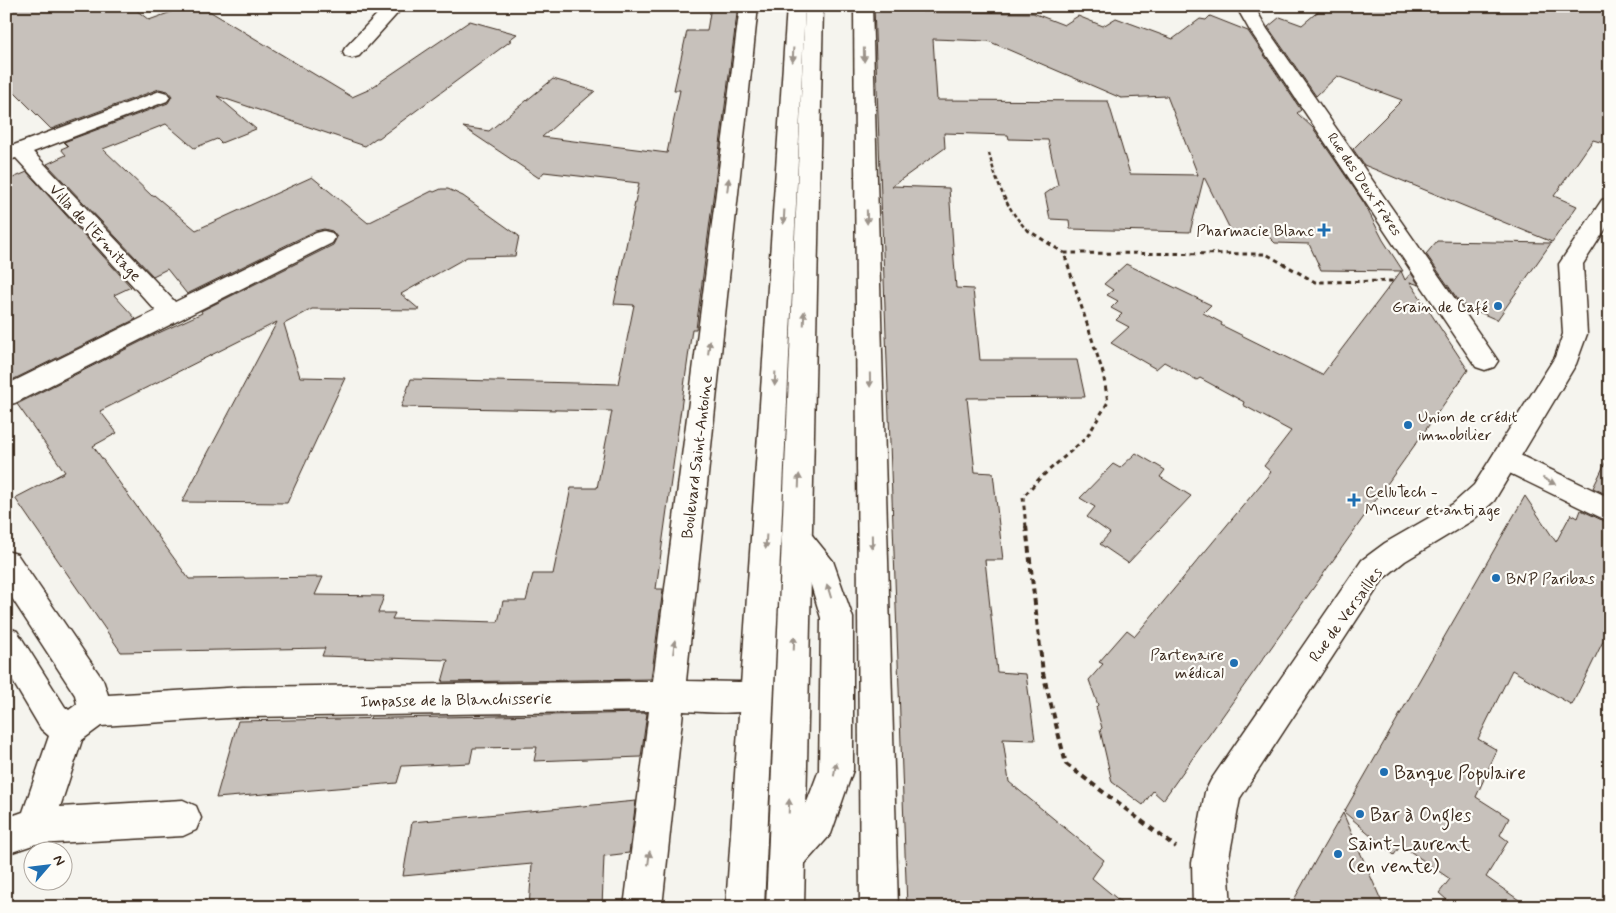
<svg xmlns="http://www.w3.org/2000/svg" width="1616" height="913" font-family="Mynerve,sans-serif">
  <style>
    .building { fill: #c7c1bb; stroke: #3b2a1e; fill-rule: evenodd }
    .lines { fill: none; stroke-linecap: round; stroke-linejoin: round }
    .minor-casing { stroke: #3b2a1e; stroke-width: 3 }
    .major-casing { stroke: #3b2a1e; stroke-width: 3 }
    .path-far2 { stroke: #3b2a1e; stroke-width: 2.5; stroke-dasharray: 4 2.5; stroke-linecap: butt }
    .path-far1 { stroke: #3b2a1e; stroke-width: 3; stroke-dasharray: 4.5 4; stroke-linecap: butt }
    .path { stroke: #3b2a1e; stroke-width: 4; stroke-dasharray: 6 4.5; stroke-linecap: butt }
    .minor { fill: #fdfcf7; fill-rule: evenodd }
    .major { fill: #fdfcf7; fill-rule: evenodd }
    .oneway { fill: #9c938a }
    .poi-dot { fill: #1f6fb2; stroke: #fdfcf7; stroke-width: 2 }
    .labels { text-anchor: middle; stroke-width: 4.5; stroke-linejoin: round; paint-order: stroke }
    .far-street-label { font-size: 14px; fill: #3b2a1e; stroke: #fdfcf7 }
    .poi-label { font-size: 16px; fill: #3b2a1e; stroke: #fdfcf7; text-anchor: end }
    .street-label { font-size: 16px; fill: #3b2a1e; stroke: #fdfcf7 }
    .near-poi-label { font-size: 19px; fill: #3b2a1e; stroke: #fdfcf7; text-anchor: start }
  </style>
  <rect width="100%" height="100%" fill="#f5f4ee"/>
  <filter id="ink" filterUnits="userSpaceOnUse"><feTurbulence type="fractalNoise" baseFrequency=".02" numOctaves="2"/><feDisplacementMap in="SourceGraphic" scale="10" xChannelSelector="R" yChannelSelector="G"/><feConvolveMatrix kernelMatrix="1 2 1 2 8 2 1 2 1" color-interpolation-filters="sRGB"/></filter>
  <g filter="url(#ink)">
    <g class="building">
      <polygon points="6,6 131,6 149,20 188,6 201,6 352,97 368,90 470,21 517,34 509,40 512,40 379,138 376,138 365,146 217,96 256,129 221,143 217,139 194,148 166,124 103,149 152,196 154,195 196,230 312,177 368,223 432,191 434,192 441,189 448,189 463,196 519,236 515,256 467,257 401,294 420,310 312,309 284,324 300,377 345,378 287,503 182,502 277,322 100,411 117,433 93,446 189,579 323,577 315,595 384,596 378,613 395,613 392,619 498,622 503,601 526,601 533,574 553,574 571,488 597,488 612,411 401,407 411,379 618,384 634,305 614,304 639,183 544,172 539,178 463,127 489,131 553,79 595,91 542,137 667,153 680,90 674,90 687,31 707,31 711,6 738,6 696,329 692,329 656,589 663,589 651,679 442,682 448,660 322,656 325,648 121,652 15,498 65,472 17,404 152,336 202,313 201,311 333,245 337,237 332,231 324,229 315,231 187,294 167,269 153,276 47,164 66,155 61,149 68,146 64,142 168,103 172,96 168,91 159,89 51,129 6,84"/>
      <path d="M874 6H922V12L1033 13 1064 25 1078 16 1103 26 1116 18 1173 39 1200 19 1206 20 1210 16 1248 31 1301 110 1297 113 1313 128 1364 203 1383 240 1403 271H1401L1405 280 1411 273 1419 285 1410 282 1468 370 1163 800 1153 791 1143 805 1112 782 1100 730 1102 728 1096 707 1098 705 1089 680 1103 664 1099 662 1127 630 1135 636 1271 472 1264 466 1291 431 1243 405 1244 402 1200 378 1197 380 1164 362 1156 369 1111 343 1129 327 1116 320 1122 314 1111 308 1118 301 1107 295 1113 290 1104 284 1126 264 1211 305 1203 313 1222 323 1221 325 1322 375 1401 271 1321 270 1309 244 1275 243 1268 236 1233 235 1204 177 1190 232 1070 229 1069 220 1050 219 1045 194 1058 185 1048 140 1009 139 1008 135 944 133 945 148 892 186 949 188 956 288 973 289 980 360H1077L1085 397 967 398 975 472 993 473 1003 560H985L997 672 1026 674 1035 740 1003 739 1009 782 1104 860 1092 878 1127 907H907ZM933 39 988 41 1121 98 1167 96 1198 175 1130 174 1108 101 937 100Z"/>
      <polygon points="1364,6 1610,6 1610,145 1593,140 1554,196 1577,206 1552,242 1364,165 1353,149 1402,100 1337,76 1316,96 1268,27 1280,17 1302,25 1321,9"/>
      <polygon points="27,172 131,287 114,295 136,319 6,383 6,181"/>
      <polygon points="1437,241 1551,243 1497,320 1461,304 1426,254"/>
      <polygon points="1136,453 1165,470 1160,477 1191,496 1128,563 1100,544 1110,533 1087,517 1095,507 1080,498 1113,464 1120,468"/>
      <polygon points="1610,453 1610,496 1593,488"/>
      <polygon points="1525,496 1556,542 1571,514 1578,518 1581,510 1610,524 1610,627 1572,705 1512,670 1478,739 1497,750 1476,797 1509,818 1500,835 1508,841 1486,877 1529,907 1455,907 1439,893 1450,879 1401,845 1394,855 1344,812"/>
      <polygon points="647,713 641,757 534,761 537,747 473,748 470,763 402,766 397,783 216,798 238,721"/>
      <polygon points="636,801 629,853 604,856 602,907 529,907 532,864 403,876 412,822"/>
      <polygon points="1343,813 1384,907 1290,907 1317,858"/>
    </g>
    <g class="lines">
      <g class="minor-casing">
        <g id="minor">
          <polygon points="385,6 404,6 359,56 352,58 345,56 343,52 345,48"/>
          <path d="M740 6H758L686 681 739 682 757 680 769 684 773 695 769 706C742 716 711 712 683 711L662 907H624L649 711 243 717 101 726 82 740 60 807 183 800 196 806 201 818 196 830 183 836 36 844 6 854V818L23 812 49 736 41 729 6 670V627L17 631 65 707 69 710 77 704 75 695 6 589V551L17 554 103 680 108 695 243 687 653 681Z"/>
          <polygon points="854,6 872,6 898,907 860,907"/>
          <polygon points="1236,6 1254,6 1267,29 1494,355 1498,361 1494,367 1485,370 1476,367 1249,29"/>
          <polygon points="160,91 167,93 170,97 167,101 33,152 175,302 316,233 324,231 332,233 335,238 332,243 15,403 6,405 6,385 156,311 16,158 6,161 6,148"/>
          <polygon points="1505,448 1610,498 1610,522 1495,466 1491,459 1495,452"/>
          <polygon points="798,526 808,530 833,561 853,618 853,770 831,834 800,869 787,874 774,869 769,856 774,843 804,810 819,770 821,618 808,575 783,538 788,530"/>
        </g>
      </g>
      <g class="major-casing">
        <g id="major">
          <polygon points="787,6 805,6 764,907 726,907"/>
          <polygon points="805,6 823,6 804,907 766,907"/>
          <polygon points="1610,198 1610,222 1583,264 1587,334 1576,364 1494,501 1473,520 1405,561 1384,578 1240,798 1228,863 1231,907 1193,907 1192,863 1205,792 1211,780 1362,560 1385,543 1453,504 1474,485 1555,357 1563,334 1559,264 1602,200"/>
        </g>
      </g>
      <path class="path-far2" d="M989 153C996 182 1006 208 1027 230"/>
      <g class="path-far1">
        <polyline points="1026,229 1064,253"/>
        <polyline points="1026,527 1023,497 1039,479 1087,437 1108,402 1103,373 1064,253 1266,254 1315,282 1395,281"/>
      </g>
      <polyline class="path" points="1026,526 1043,673 1066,764 1176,847"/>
      <use href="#minor" class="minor"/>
      <use href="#major" class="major"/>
    </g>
    <defs><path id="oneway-solid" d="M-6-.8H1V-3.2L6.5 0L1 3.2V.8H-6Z" transform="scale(1.25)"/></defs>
    <g class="oneway">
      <use href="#oneway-solid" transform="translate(793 55) rotate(93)"/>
      <use href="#oneway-solid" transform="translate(864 55) rotate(89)"/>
      <use href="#oneway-solid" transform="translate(728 185) rotate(-83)"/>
      <use href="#oneway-solid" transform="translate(784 217) rotate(93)"/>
      <use href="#oneway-solid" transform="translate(867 217) rotate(89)"/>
      <use href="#oneway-solid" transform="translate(804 318) rotate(-88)"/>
      <use href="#oneway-solid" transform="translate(709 347) rotate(-83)"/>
      <use href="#oneway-solid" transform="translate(775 379) rotate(93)"/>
      <use href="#oneway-solid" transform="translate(870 380) rotate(89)"/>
      <use href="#oneway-solid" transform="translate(799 481) rotate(-88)"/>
      <use href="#oneway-solid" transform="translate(1549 481) rotate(27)"/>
      <use href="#oneway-solid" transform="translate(766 542) rotate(93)"/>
      <use href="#oneway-solid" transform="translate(872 542) rotate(89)"/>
      <use href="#oneway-solid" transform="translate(829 591) rotate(-107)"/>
      <use href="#oneway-solid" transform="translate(794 643) rotate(-88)"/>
      <use href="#oneway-solid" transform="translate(674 647) rotate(-83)"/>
      <use href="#oneway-solid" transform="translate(835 769) rotate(-81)"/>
      <use href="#oneway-solid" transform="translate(789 806) rotate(-88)"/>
      <use href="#oneway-solid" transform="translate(649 858) rotate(-83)"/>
    </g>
  </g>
  <g class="poi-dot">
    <path d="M1321.5 222.5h5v5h5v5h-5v5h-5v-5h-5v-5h5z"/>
    <circle cx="1498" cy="306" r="5"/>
    <circle cx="1408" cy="425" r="5"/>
    <path d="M1351.5 492.5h5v5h5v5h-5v5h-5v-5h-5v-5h5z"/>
    <circle cx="1496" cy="578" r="5"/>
    <circle cx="1234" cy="663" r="5"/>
    <circle cx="1384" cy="772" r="5"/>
    <circle cx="1360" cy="814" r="5"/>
    <circle cx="1338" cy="854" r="5"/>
  </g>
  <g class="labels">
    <g class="far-street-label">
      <text transform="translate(1365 184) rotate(56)" y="5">Rue des Deux Frères</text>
    </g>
    <g class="poi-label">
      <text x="1314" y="236">Pharmacie Blanc</text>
      <text x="1488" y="312">Grain de Café</text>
      <text x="1418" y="422" text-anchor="start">Union de crédit<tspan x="1418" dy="18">immobilier</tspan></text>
      <text x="1365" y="497" text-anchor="start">CelluTech -<tspan x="1365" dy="18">Minceur et anti age</tspan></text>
      <text x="1506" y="584" text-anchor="start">BNP Paribas</text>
      <text x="1224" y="660">Partenaire<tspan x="1224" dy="18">médical</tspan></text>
    </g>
    <g class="street-label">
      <text transform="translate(96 232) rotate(47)" y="6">Villa de l'Ermitage</text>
      <text transform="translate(696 457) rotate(-83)" y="6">Boulevard Saint-Antoine</text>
      <text transform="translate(1345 614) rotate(-54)" y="6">Rue de Versailles</text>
      <text transform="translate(456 699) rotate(-1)" y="6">Impasse de la Blanchisserie</text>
    </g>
    <g class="near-poi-label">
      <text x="1394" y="779">Banque Populaire</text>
      <text x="1370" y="821">Bar à Ongles</text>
      <text x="1348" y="850">Saint-Laurent<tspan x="1348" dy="22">(en vente)</tspan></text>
    </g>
  </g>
  <rect width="1616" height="913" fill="none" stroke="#fdfcf7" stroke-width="25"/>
  <rect x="12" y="12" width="1591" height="888" fill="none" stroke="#3b2a1e" stroke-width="2" filter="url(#ink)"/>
  <g transform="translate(48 866) rotate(62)"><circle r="24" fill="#fdfcf7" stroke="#afa8a0"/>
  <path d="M0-4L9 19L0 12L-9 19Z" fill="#1f6fb2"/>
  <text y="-8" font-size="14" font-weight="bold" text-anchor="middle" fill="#3b2a1e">N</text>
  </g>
</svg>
